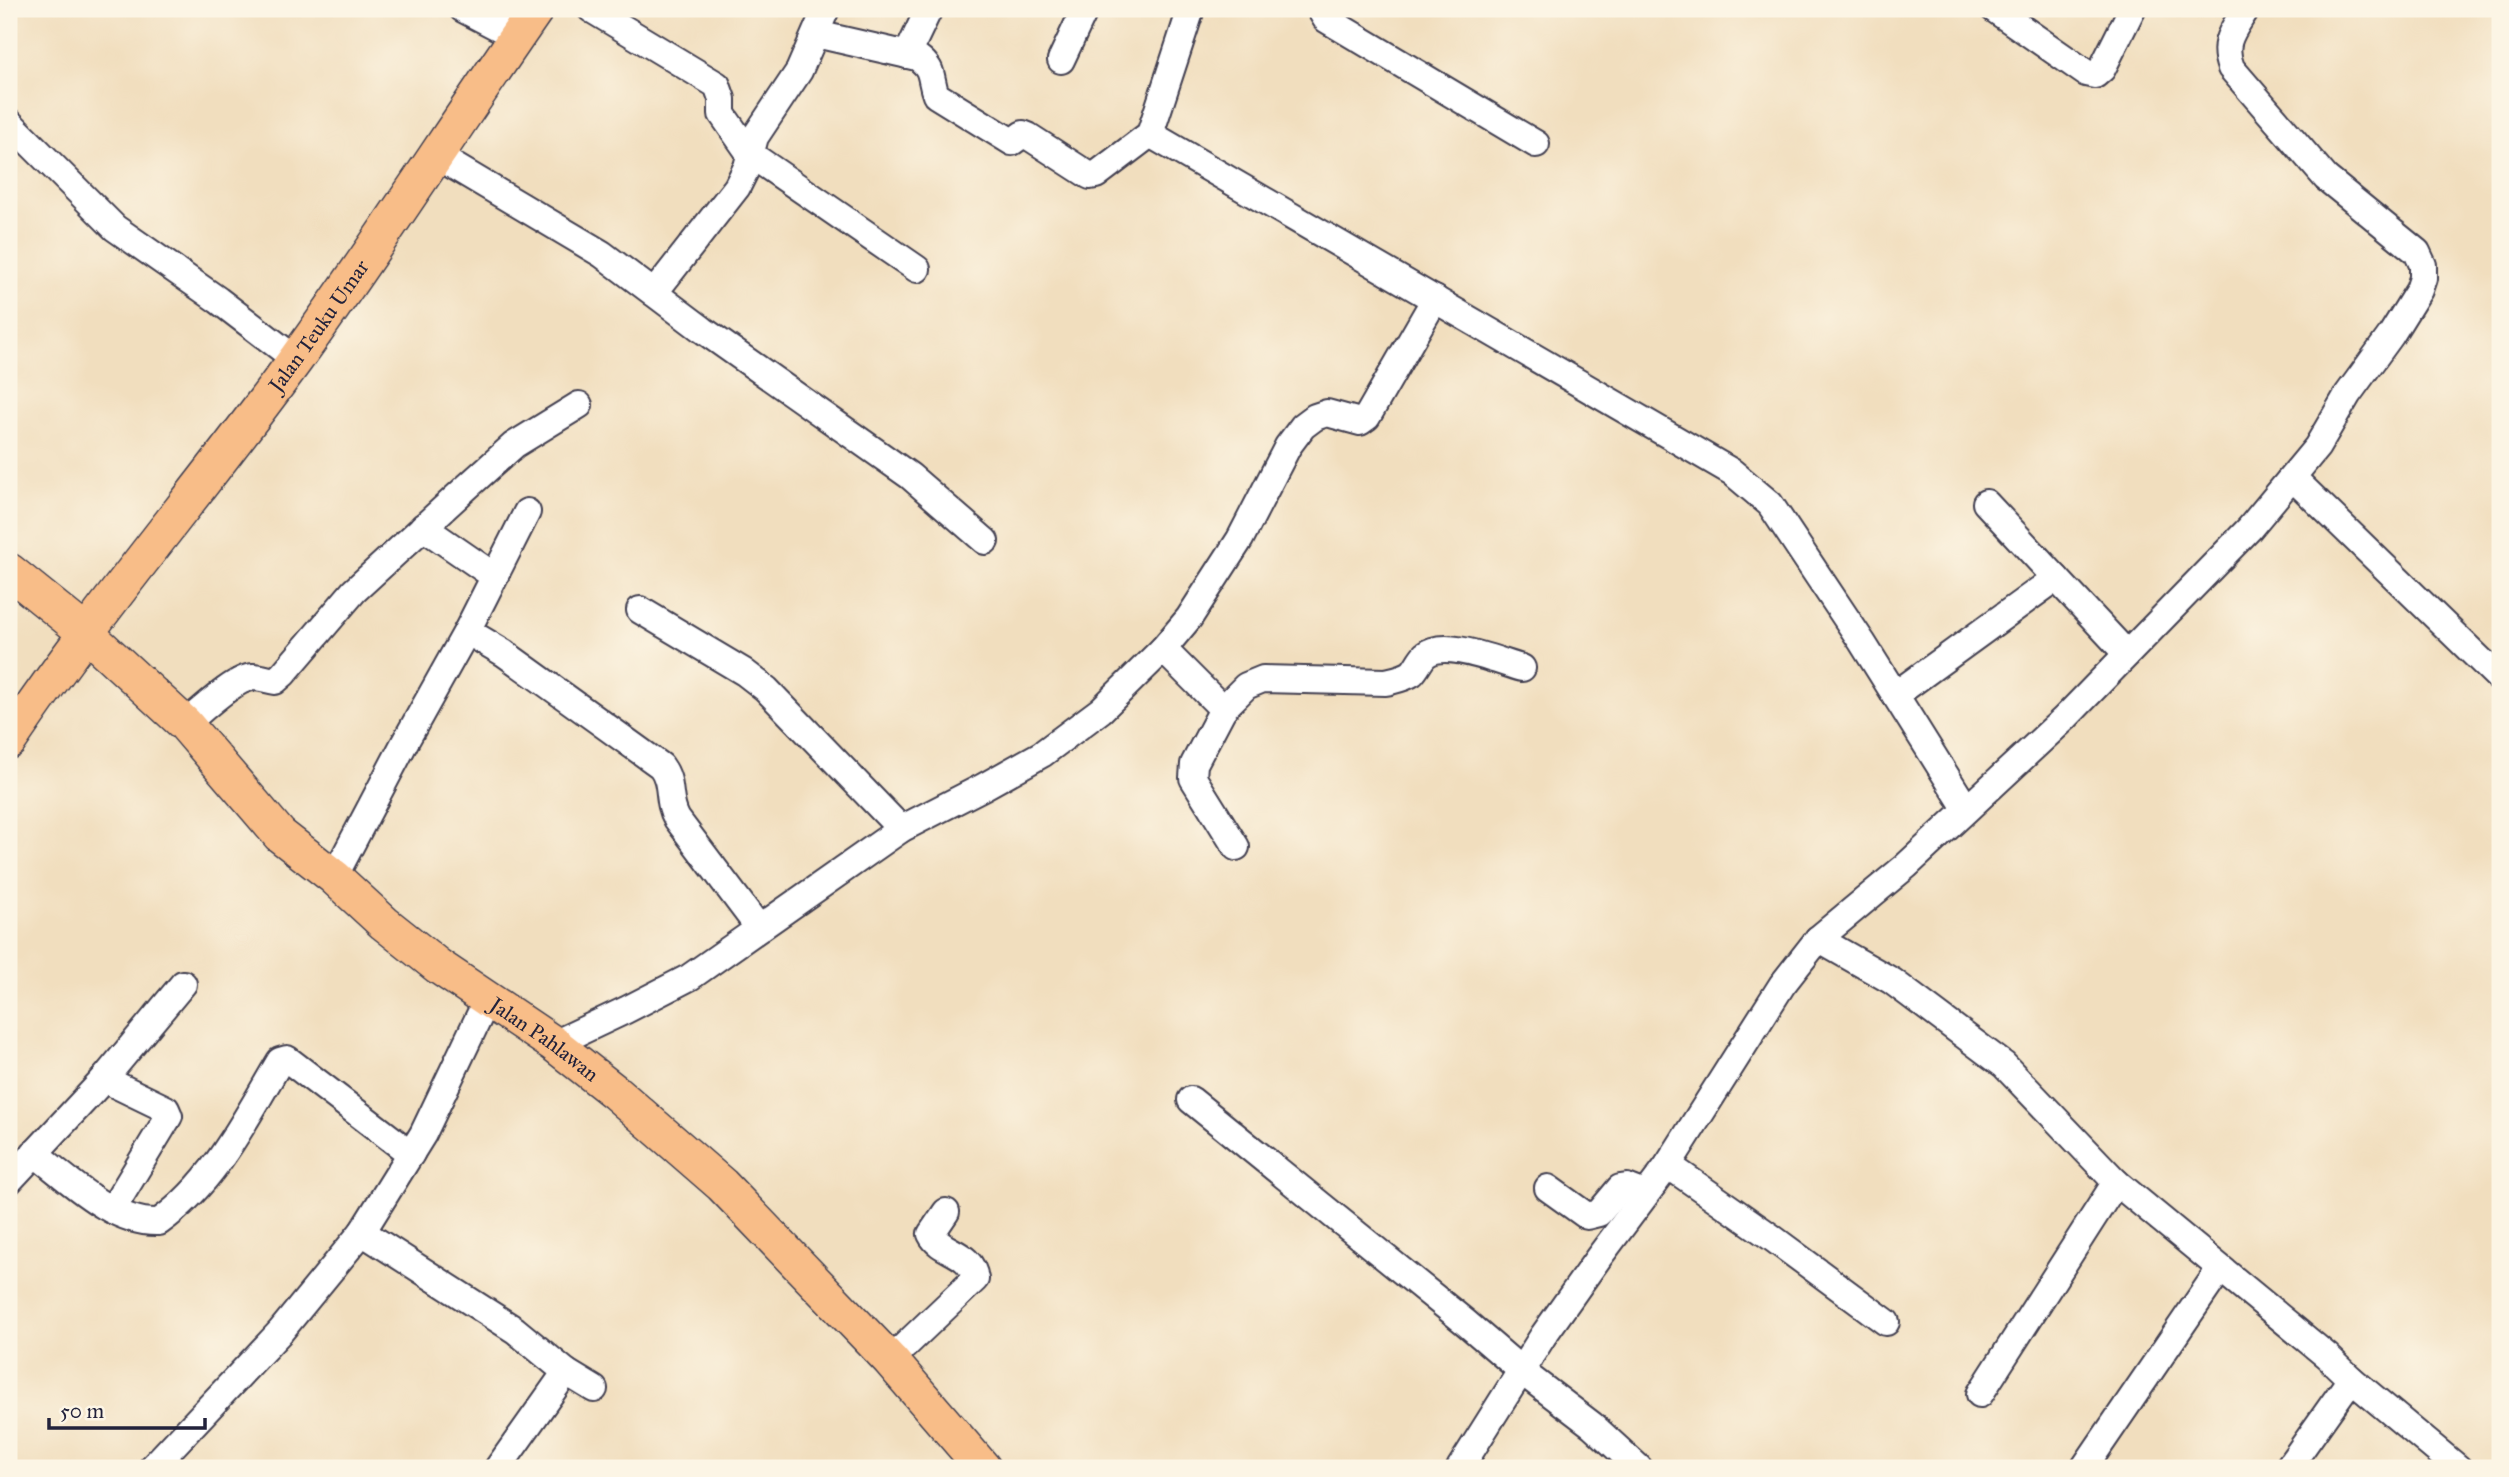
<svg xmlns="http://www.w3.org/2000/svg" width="2509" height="1477" font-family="'IM FELL Great Primer',serif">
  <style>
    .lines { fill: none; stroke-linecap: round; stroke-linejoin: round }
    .minor-casing { stroke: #413e4f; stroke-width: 30 }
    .major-casing { stroke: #413e4f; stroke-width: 38 }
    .minor { stroke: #fff; stroke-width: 26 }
    .major { stroke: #f8bd88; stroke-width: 35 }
    .labels { text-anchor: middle; stroke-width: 5; stroke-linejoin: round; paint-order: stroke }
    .street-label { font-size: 21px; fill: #22223b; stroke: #fcf5e5 }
  </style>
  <rect width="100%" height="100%" fill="#fcf5e5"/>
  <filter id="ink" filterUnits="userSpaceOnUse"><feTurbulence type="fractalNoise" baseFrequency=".0143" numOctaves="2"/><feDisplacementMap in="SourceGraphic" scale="14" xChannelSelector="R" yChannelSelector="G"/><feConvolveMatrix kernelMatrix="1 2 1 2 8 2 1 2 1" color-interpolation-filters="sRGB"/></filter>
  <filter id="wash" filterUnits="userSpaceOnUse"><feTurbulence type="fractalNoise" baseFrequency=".00686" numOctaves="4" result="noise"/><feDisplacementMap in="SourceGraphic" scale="28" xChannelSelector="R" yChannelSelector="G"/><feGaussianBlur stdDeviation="1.57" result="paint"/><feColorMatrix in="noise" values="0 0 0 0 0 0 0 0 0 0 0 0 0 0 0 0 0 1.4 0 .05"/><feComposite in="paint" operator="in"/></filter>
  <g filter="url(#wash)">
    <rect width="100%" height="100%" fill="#f1debe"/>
  </g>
  <g filter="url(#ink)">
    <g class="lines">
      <g class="minor-casing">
        <g id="minor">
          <polyline points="463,9 517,37"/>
          <polyline points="591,9 717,85 722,99 722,114 750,154 917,269"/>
          <polyline points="1320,9 1326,19 1536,144"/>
          <polyline points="1994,9 2086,73 2095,75 2102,69 2132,9"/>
          <path d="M816 34 917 57C935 70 929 77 936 95L1012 142 1023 134 1028 136 1090 176 1096 175 1150 134 1191 9"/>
          <polyline points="907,55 929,9"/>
          <polyline points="1061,60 1085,9"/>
          <polyline points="9,122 115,228 218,300 295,359"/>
          <polyline points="1150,134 1732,472 1770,504 1862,642 1966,808"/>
          <polyline points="437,156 602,254 703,330 910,476 985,541"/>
          <polyline points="654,293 737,187 747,167 755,137 799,71 826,9"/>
          <polyline points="2293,478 2500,679"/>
          <polyline points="1986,503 2127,654"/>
          <polyline points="423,527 494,576"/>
          <polyline points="640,610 744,672 766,689 901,829"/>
          <path d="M467 631 504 653 661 766C674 783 666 800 677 819L759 928"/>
          <path d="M1163 649 1223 709 1246 686 1263 679 1386 682C1394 680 1405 678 1412 673 1417 668 1420 660 1425 655 1445 638 1499 662 1522 668"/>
          <polyline points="1895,695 2056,578"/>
          <polyline points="1223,709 1194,764 1193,778 1236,847"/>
          <path d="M185 724C200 712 234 678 253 677 261 677 268 680 275 681L283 674 354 591 466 488 514 445 579 405"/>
          <polyline points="334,877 405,742 467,631 527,512"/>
          <polyline points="1818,939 1892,981 2004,1065 2116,1182 2327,1356 2351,1379 2288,1468"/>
          <polyline points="554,1044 626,1010 690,977 901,829 983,787 1042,754 1101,710 1163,649 1189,618 1240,539 1288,446 1303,426 1315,417 1327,413 1360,422 1367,417 1435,299"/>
          <polyline points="104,1079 166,1109 169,1116 112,1210"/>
          <polyline points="1191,1100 1465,1322 1529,1377 1592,1425 1639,1468"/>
          <path d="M34 1153C69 1179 112 1224 159 1222 215 1182 246 1118 280 1061L287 1059 411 1154"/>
          <polyline points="1668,1165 1771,1237 1886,1322"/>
          <polyline points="9,1181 104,1079 183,984"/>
          <polyline points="1548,1188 1587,1216 1599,1213 1620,1188 1627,1187 1645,1194"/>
          <polyline points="362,1232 515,1330 566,1372 594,1389"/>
          <path d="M890 1360 975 1279C971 1250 941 1254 931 1234L946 1212"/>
          <polyline points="2351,1379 2458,1468"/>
          <polyline points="1980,1394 2116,1182"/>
          <polyline points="152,1468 280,1332 362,1232 423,1134 487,1000"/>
          <polyline points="498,1468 566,1372"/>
          <path d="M1460 1468 1543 1336 1599 1257 1668 1165 1782 985 1818 939 1906 866 2065 718 2249 529 2317 447 2348 394 2391 335 2419 290 2423 278V265L2417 252 2326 178 2231 68C2221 42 2233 31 2246 9"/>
          <polyline points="2084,1468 2220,1269"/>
        </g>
      </g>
      <g class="major-casing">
        <g id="major">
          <path id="s1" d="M9 571 86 633 185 724 280 835 334 877 384 923 438 966 554 1044 615 1092 722 1185 890 1360 983 1468"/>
          <path id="s2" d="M9 741C98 609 202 488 296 359 379 244 455 125 536 9"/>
        </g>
      </g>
      <use href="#minor" class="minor"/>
      <use href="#major" class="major"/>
    </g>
  </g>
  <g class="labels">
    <g class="street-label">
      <text dy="7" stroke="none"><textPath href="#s2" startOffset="518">Jalan Teuku Umar</textPath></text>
      <text dy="7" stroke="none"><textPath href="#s1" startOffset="714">Jalan Pahlawan</textPath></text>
    </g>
  </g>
  <rect width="2509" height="1477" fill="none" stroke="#fcf5e5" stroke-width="35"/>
  <path d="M49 1418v10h156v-10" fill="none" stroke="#22223b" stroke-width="3.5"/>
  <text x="60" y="1418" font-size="21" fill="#22223b" stroke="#fcf5e5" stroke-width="5" paint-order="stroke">50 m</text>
</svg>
